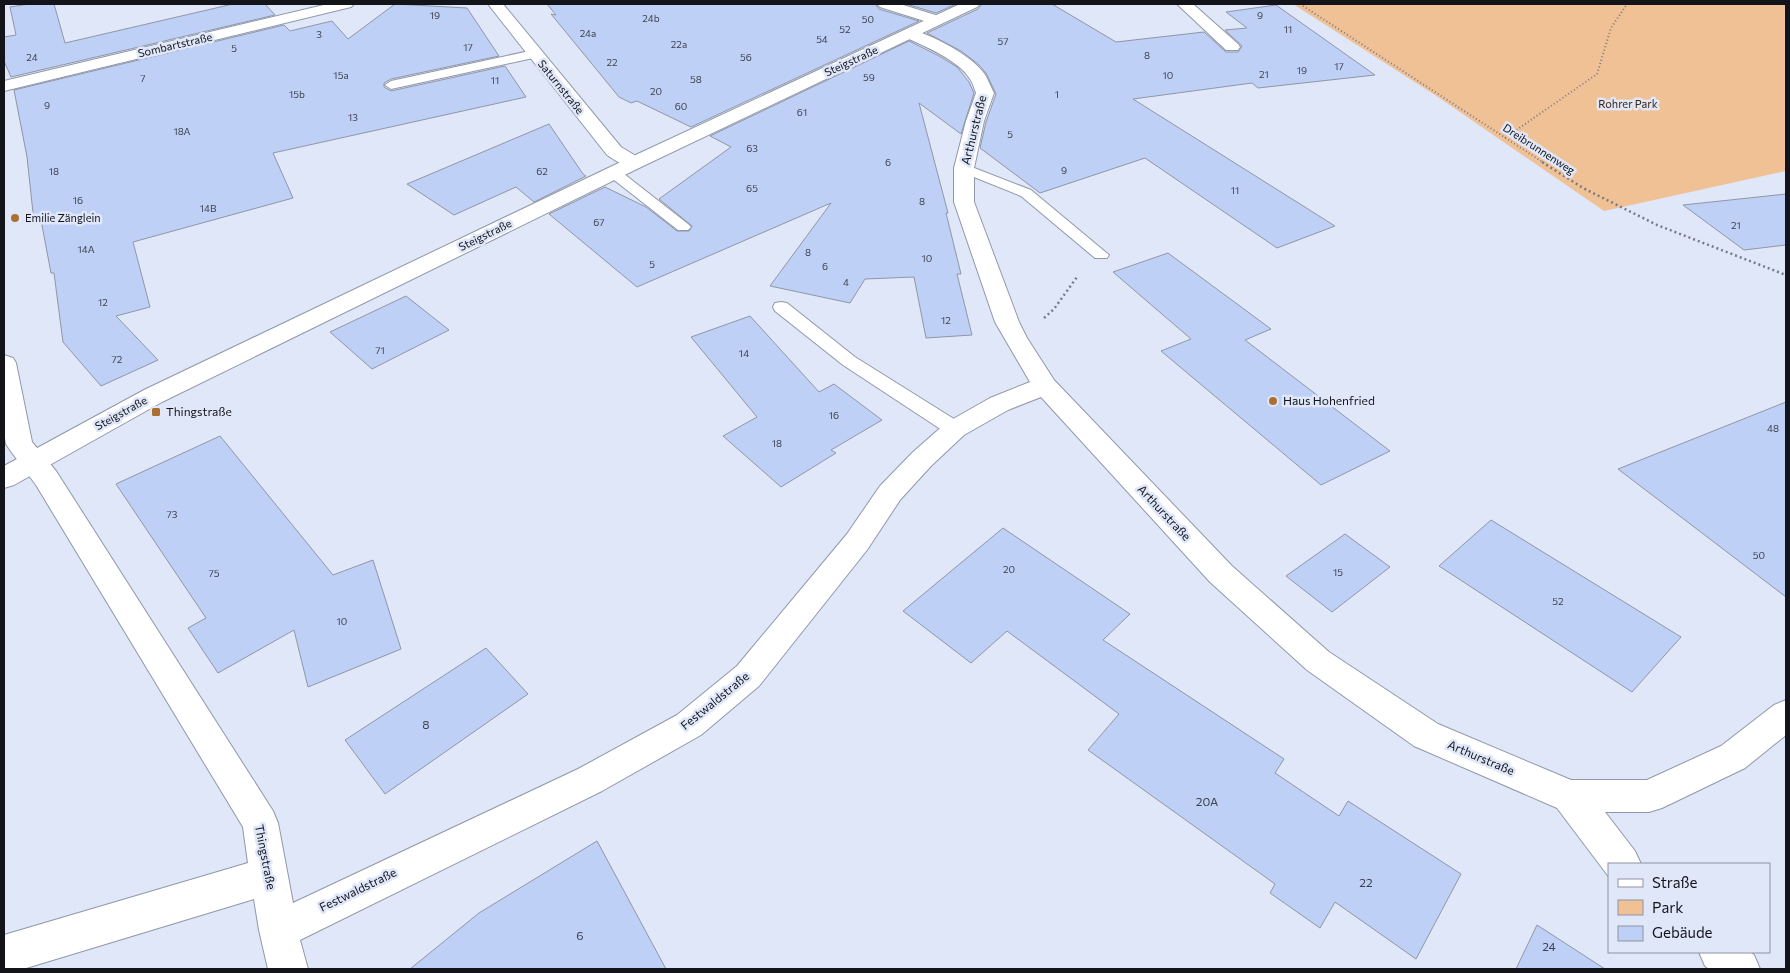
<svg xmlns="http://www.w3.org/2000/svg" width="1790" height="973" font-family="Commissioner,sans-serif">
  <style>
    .green { fill: #f1c196 }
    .building { fill: #bfd0f6; stroke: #8f96a6 }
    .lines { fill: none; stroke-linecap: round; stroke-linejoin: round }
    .service-casing { stroke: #9098a8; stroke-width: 2 }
    .minor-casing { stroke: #9098a8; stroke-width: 2 }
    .tertiary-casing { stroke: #9098a8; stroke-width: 2 }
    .path-far1 { stroke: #767b86; stroke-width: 2; stroke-dasharray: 1 2.5; stroke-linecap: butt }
    .path { stroke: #767b86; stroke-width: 2.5; stroke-dasharray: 2 3; stroke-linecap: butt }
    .service { fill: #fff; fill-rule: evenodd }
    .minor { fill: #fff; fill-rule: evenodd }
    .tertiary { fill: #fff; fill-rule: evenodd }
    .poi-dot { fill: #ab6f32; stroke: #dfe7f9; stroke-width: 2 }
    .labels { text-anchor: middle; stroke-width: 5; stroke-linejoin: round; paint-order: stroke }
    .number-label { font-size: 10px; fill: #3d4351 }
    .far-street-label { font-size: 11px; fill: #12141a; stroke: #dfe7f9 }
    .far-park-label { font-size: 11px; fill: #3b240e; stroke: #dfe7f9 }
    .far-poi-label { font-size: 11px; fill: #12141a; stroke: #dfe7f9; text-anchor: start }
    .street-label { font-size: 12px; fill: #12141a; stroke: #dfe7f9 }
    .poi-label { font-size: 12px; fill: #12141a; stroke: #dfe7f9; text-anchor: start }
    .near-number-label { font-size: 12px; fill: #3d4351 }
  </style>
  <rect width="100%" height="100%" fill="#dfe7f9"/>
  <polygon class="green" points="1293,4 1786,4 1786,171 1604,211 1438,97"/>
  <g class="building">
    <polygon points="29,4 54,4 65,43 233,4 265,4 275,15 11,77 4,61 4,37 16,35 10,7"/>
    <polygon points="395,4 467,8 499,56 391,79 384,83 384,87 391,91 505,66 526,97 273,153 293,198 133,242 150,307 116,316 158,360 101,386 63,342 54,273 51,273 41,220 34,222 27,157 14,90 284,25 290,31 332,21 348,39"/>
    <polygon points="547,4 875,4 879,9 919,21 691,127 637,101 631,103 619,97 551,14 556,15"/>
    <polygon points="906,4 956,4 936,13"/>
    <polygon points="982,4 1052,4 1116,42 1204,32 1226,52 1238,52 1242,46 1225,30 1247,28 1226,12 1276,5 1375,75 1258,88 1252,83 1133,99 1335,226 1277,248 1145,158 1040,193 980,148 986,122 996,94 986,73 978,64 961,51 927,33 978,9"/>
    <polygon points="909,41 939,56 957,67 969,82 974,93 961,134 919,103 948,213 946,213 961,274 957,274 972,335 926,338 914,277 865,279 850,303 770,286 831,203 637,287 549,214 605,187 646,207 677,231 689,231 692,226 659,199 731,147 710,136"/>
    <polygon points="549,124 583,174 586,176 534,202 516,187 454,215 407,184"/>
    <polygon points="1786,194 1786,245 1744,250 1683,205"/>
    <polygon points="1168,253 1271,329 1245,340 1390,451 1321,485 1161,351 1191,339 1113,272"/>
    <polygon points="406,296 449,330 372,369 330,332"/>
    <polygon points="750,316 819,392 834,384 882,420 831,450 836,453 781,487 723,436 757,417 691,337"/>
    <polygon points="1786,402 1786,597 1618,469"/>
    <polygon points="220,436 333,575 373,560 401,649 308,687 294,630 218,673 188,628 206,618 116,484"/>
    <polygon points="1491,520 1681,637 1632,692 1439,566"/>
    <polygon points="1003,528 1130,614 1103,640 1284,759 1275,773 1339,816 1348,801 1461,874 1416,959 1335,902 1320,928 1270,893 1275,884 1088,750 1119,714 1007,631 971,663 903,611"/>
    <polygon points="1345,534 1390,567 1332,612 1286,576"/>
    <polygon points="486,648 528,694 385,794 345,740"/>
    <polygon points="597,841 666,969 410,969 479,913"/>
    <polygon points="1537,925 1605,969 1516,969"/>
  </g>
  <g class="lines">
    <g class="service-casing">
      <g id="service">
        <polygon points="534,50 538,51 540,54 538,57 391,89 385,85 391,81"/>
        <polygon points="964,164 1031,190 1109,255 1107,258 1095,258 1021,196 959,171 957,168 959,165"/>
        <polygon points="614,169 619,170 688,224 691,227 688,230 678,230 609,176 607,173 609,170"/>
        <polygon points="781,302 787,303 855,357 962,424 964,429 962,434 955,435 948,434 843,365 775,311 773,307 775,303"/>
      </g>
    </g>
    <g class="minor-casing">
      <g id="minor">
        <polygon points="328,4 354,4 351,7 4,91 4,81"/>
        <path d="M488 4H503L621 147 641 159 644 163 641 167C628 170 618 162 607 155Z"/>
        <polygon points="877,4 900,4 942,17 945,20 942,23 937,25 880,7"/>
        <polygon points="1177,4 1193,4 1238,44 1240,47 1238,50 1226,50"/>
        <path d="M910 29C932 35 969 54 983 72 988 78 990 86 994 93L984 121 974 168V202L1019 322 1027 338 1054 380 1232 566 1329 652 1438 724 1571 780H1647L1721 746 1774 705 1786 700V735L1745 768 1662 808 1649 812H1605L1635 851 1641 864H1609V877L1557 808 1414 746 1307 670 1210 582 1041 397 1008 410 964 435 931 466 900 500 867 550 759 686 701 735 602 791 300 940 308 969H268L259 930 254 899 23 969H4V935L248 863 243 827 36 485 10 450 6 444 4 432V355L13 358 16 363 32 442 56 471 273 811 278 823 293 903 578 769 677 715 737 666 847 534 880 486 913 452 946 423 990 398 1030 382 995 322 954 202V168L966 121 976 93C974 88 973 83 970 79 960 61 923 45 904 37L902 34 904 31Z"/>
        <polygon points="1699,952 1750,952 1754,955 1760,969 1709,969 1705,966"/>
      </g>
    </g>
    <g class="tertiary-casing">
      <polygon id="tertiary" points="960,4 980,4 977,7 641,167 162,402 14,485 4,488 4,466 144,390 627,159"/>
    </g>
    <g class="path-far1">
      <polyline points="1300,4 1544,163"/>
      <polyline points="1505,138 1597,74 1611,28 1627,4"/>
    </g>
    <g class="path">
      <polyline points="1542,162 1583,188 1657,225 1786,275"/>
      <polyline points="1044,318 1054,309 1077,277"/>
    </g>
    <use href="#service" class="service"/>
    <use href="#minor" class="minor"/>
    <use href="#tertiary" class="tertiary"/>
  </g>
  <g class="poi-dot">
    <circle cx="15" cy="218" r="5"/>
    <circle cx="1273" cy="401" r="5"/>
    <rect x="151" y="407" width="10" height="10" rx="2.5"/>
  </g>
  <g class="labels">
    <g class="number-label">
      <text x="435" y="19">19</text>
      <text x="1260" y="19">9</text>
      <text x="651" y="22">24b</text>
      <text x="868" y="23">50</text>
      <text x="845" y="33">52</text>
      <text x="1288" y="33">11</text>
      <text x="588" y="37">24a</text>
      <text x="319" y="38">3</text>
      <text x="822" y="43">54</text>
      <text x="1003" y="45">57</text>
      <text x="679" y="48">22a</text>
      <text x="468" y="51">17</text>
      <text x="234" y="52">5</text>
      <text x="1147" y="59">8</text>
      <text x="32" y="61">24</text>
      <text x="746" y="61">56</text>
      <text x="612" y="66">22</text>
      <text x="1339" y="70">17</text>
      <text x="1302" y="74">19</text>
      <text x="1264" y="78">21</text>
      <text x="341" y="79">15a</text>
      <text x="1168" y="79">10</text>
      <text x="869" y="81">59</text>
      <text x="143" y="82">7</text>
      <text x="696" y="83">58</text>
      <text x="495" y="84">11</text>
      <text x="656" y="95">20</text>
      <text x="297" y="98">15b</text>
      <text x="1057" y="98">1</text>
      <text x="47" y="109">9</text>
      <text x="681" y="110">60</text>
      <text x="802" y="116">61</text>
      <text x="353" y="121">13</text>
      <text x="182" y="135">18A</text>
      <text x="1010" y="138">5</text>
      <text x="752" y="152">63</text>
      <text x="888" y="166">6</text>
      <text x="1064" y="174">9</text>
      <text x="54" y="175">18</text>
      <text x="542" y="175">62</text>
      <text x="752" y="192">65</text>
      <text x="1235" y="194">11</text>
      <text x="78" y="204">16</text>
      <text x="922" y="205">8</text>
      <text x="208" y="212">14B</text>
      <text x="599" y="226">67</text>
      <text x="1736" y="229">21</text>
      <text x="86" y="253">14A</text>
      <text x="808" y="256">8</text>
      <text x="927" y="262">10</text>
      <text x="652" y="268">5</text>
      <text x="825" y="270">6</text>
      <text x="846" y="286">4</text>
      <text x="103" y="306">12</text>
      <text x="946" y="324">12</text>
      <text x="380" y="354">71</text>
      <text x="744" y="357">14</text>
      <text x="117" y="363">72</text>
      <text x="834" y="419">16</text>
      <text x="1773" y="432">48</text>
      <text x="777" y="447">18</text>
      <text x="172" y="518">73</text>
      <text x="1759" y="559">50</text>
      <text x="1009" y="573">20</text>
      <text x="1338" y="576">15</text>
      <text x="214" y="577">75</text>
      <text x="1558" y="605">52</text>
      <text x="342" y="625">10</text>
    </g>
    <g class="far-street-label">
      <text transform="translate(175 45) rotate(-13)" y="4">Sombartstraße</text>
      <text transform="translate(851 61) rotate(-25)" y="4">Steigstraße</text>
      <text transform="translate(561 87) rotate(51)" y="4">Saturnstraße</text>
      <text transform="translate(1539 149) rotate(33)" y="4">Dreibrunnenweg</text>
      <text transform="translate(485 235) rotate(-26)" y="4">Steigstraße</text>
      <text transform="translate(121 413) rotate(-29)" y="4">Steigstraße</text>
    </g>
    <g class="far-park-label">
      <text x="1628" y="108">Rohrer Park</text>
    </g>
    <g class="far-poi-label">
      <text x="25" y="222">Emilie Zänglein</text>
    </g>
    <g class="street-label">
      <text transform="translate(974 130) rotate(-76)" y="4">Arthurstraße</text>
      <text transform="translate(1164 513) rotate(47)" y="4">Arthurstraße</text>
      <text transform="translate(715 701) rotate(-39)" y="4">Festwaldstraße</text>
      <text transform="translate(1481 758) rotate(23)" y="4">Arthurstraße</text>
      <text transform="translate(265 857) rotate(79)" y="4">Thingstraße</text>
      <text transform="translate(358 890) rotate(-26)" y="4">Festwaldstraße</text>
    </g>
    <g class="poi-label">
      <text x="1283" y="405">Haus Hohenfried</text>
      <text x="166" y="416">Thingstraße</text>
    </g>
    <g class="near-number-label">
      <text x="426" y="729">8</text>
      <text x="1207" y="806">20A</text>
      <text x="1366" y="887">22</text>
      <text x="580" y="940">6</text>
      <text x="1549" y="951">24</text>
    </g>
  </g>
  <rect width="1790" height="973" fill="none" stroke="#12141a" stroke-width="10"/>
  <rect x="1608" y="863" width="162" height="90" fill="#dfe7f9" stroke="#8d93a0"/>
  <rect x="1618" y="879" width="25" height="8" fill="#ffffff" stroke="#8d93a0"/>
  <text x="1652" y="888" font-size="15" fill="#12141a">Straße</text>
  <rect x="1618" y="900" width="25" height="15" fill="#f1c196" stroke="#8d93a0"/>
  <text x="1652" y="913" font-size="15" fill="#12141a">Park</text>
  <rect x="1618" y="926" width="25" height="15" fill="#bfd0f6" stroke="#8d93a0"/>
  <text x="1652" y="938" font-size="15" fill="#12141a">Gebäude</text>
</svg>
